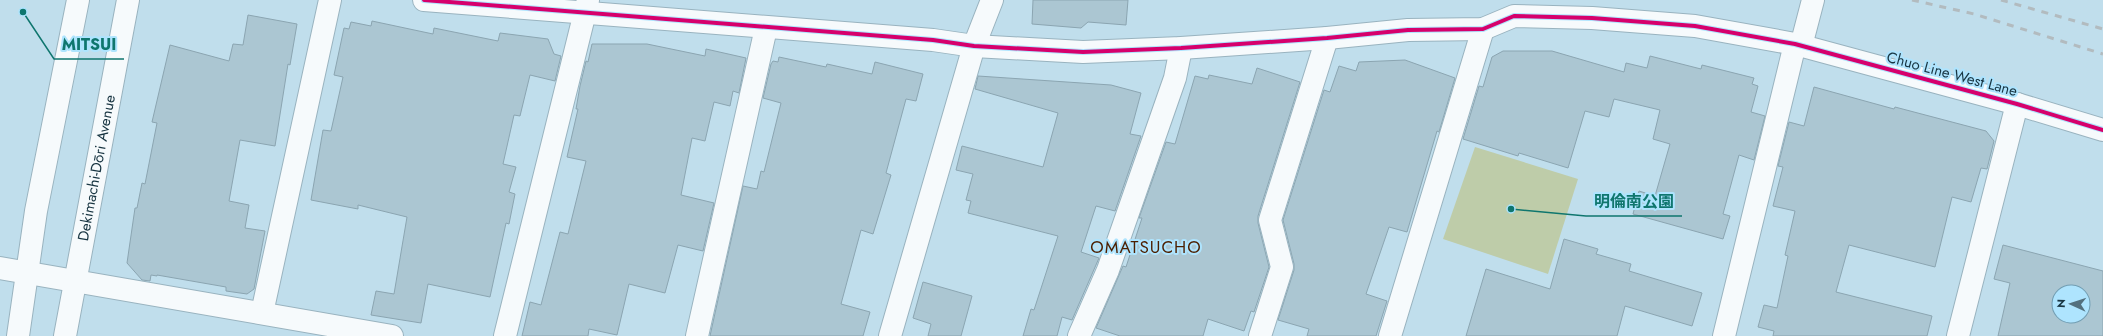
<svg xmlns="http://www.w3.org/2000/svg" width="2103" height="336" font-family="Jost,'Noto Sans JP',sans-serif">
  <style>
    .green { fill: #becca9 }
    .building { fill: #abc6d2; stroke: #8ba5b1; fill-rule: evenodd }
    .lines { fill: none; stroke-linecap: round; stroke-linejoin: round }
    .minor-casing { stroke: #99b3bf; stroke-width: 24 }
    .major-casing { stroke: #99b3bf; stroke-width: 24 }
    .minor { stroke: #f6fafc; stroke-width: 22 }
    .major { stroke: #f6fafc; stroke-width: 22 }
    .rail { stroke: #b2bbbf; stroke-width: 3; stroke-dasharray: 7 7; stroke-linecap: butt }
    .cycleway-casing { stroke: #aee4fe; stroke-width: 6 }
    .cycleway { stroke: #d6006c; stroke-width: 4 }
    .labels { text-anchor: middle; stroke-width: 4; stroke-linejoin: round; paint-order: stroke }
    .street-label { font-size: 15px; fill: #183542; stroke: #aee4fe }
    .quarter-label { font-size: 17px; letter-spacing: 1px; fill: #4d1f00; stroke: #aee4fe }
    .leader { fill: none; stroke: #0f766e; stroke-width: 1.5 }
    .callout-dot { fill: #0f766e; stroke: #aee4fe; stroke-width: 1.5 }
    .callout-label { font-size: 16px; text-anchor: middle; font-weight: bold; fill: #0f766e; stroke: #aee4fe; stroke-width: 4; stroke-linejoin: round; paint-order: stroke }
  </style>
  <rect width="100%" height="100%" fill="#c0deec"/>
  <polygon class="green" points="1475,147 1578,179 1548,274 1443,239"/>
  <g class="building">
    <polygon points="1033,0 1128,0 1126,25 1088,22 1081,28 1032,24"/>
    <polygon points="248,15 297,24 290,65 288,64 275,146 240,140 229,201 249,205 245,228 265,231 254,289 247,294 226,291 226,287 157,275 157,276 151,275 150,281 142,280 127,263 135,208 137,208 142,183 145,184 157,123 152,122 170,45 229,61 233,44 243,45"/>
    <polygon points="372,21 433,34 434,28 498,41 500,33 548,39 554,54 561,56 555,81 530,75 520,116 514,115 503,164 516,167 509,192 515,194 509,224 506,223 490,297 428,284 421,323 371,315 376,291 394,294 407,217 358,205 358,209 311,200 323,130 331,131 343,77 334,75 344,28 349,29 351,22 371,26"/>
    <polygon points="592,44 647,44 705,56 706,49 746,58 739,93 733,91 730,106 714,102 705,141 692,138 681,195 714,203 703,251 678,245 665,293 629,284 617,335 589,329 588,336 522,336 530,302 541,305 560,232 568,234 586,161 567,157 578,109 576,109 580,86 586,61 588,62"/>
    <polygon points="1503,51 1552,51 1624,72 1626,63 1647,68 1650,56 1701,69 1702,65 1754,78 1752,84 1758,86 1751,112 1765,116 1754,160 1739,155 1723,214 1730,216 1723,239 1633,214 1639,191 1655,196 1670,144 1653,139 1660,110 1614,99 1609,117 1585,111 1568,168 1519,153 1518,156 1463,139 1479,86 1483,87 1492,57"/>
    <polygon points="779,57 826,67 827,64 872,74 875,62 923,74 916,101 906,99 886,173 891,175 873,234 861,230 841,304 870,312 863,336 710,336 743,186 757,189 761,171 764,172 781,103 763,98 771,64 773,61 778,62"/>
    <polygon points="1405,60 1455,78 1439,132 1437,131 1407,232 1389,227 1366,294 1387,301 1376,336 1307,336 1309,329 1278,320 1294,270 1294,264 1283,220 1324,90 1330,92 1339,66 1356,71 1359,62"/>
    <polygon points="1257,68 1300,82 1258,216 1258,223 1269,267 1254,312 1251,311 1244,331 1208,319 1203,336 1120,336 1096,328 1123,266 1126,267 1142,218 1139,218 1166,142 1175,144 1195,76 1208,79 1209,75 1252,84"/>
    <polygon points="978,76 1111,85 1141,93 1130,134 1141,136 1115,211 1096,206 1081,252 1099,258 1072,320 1062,317 1057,336 1023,336 1031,309 1034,310 1058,236 968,213 971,201 966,200 973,174 956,170 962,146 1043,167 1058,113 975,89"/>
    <polygon points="1814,87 1894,109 1895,107 1986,131 1994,141 1987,169 1981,168 1971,202 1952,197 1935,267 1849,245 1836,292 1932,316 1927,336 1773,336 1774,331 1758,327 1764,305 1777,308 1788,256 1785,255 1795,211 1773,206 1783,167 1778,166 1789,122 1804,126"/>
    <polygon points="1564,239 1598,249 1596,254 1631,264 1629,271 1702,293 1692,326 1625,306 1617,336 1466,336 1486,269 1550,289"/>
    <path d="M2003 245 2103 271V336H1998L2010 283 1994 279ZM2059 292H2083V316H2059Z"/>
    <polygon points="923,282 972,296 961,336 928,336 931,324 913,318"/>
  </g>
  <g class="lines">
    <g class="minor-casing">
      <g id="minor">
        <polyline points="424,0 933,40 974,46 1083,52 1181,48 1327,38 1408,30 1483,29 1514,16 1592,18 1695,26 1795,44 2017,104 2103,130"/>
        <polyline points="1801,46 1813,0"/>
        <polyline points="0,268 392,336"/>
        <polyline points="262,313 330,0"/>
        <polyline points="505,336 588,0"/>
        <polyline points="697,336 766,28"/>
        <polyline points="890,336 974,46 992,0"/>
        <polyline points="1079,336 1108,270 1175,78 1181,48"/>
        <polyline points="1260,336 1282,267 1270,220 1327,38"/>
        <polyline points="1390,336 1483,29"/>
        <polyline points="1724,336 1795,44"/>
        <polyline points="1958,336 2017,104"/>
      </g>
    </g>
    <g class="major-casing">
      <g id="major">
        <polyline points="18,336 36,211 78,0"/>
        <path id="s1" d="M65 336 128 0"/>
      </g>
    </g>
    <use href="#minor" class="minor"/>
    <use href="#major" class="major"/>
    <g class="rail">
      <polyline points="1912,0 1974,14 2103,54"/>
      <polyline points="2001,0 2103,29"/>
    </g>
    <g class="cycleway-casing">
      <polyline id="cycleway" points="424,0 933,40 974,46 1083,52 1181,48 1327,38 1408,30 1483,29 1514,16 1592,18 1695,26 1795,44 2017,104 2103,130"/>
    </g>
    <use href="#cycleway" class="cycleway"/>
  </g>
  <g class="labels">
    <g class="street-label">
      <text transform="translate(1952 74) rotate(15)" y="5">Chuo Line West Lane</text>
      <text dy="5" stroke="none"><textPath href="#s1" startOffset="171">Dekimachi-Dōri Avenue</textPath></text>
    </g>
    <g class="quarter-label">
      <text x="1146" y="253">OMATSUCHO</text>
    </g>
  </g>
  <path class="leader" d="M23 12L54 59H124M1511 209L1586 216H1682"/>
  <g class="callout-dot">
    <circle cx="23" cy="12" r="4"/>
    <circle cx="1511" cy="209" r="4"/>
  </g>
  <g class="callout-label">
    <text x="89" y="50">MITSUI</text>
    <text x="1634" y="207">明倫南公園</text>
  </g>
  <g transform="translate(2071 304) rotate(273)"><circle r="19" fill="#aee4fe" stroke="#729eb3"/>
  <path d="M0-3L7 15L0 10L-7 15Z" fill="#53707e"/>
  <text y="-6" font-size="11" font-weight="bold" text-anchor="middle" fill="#183542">N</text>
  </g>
</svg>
